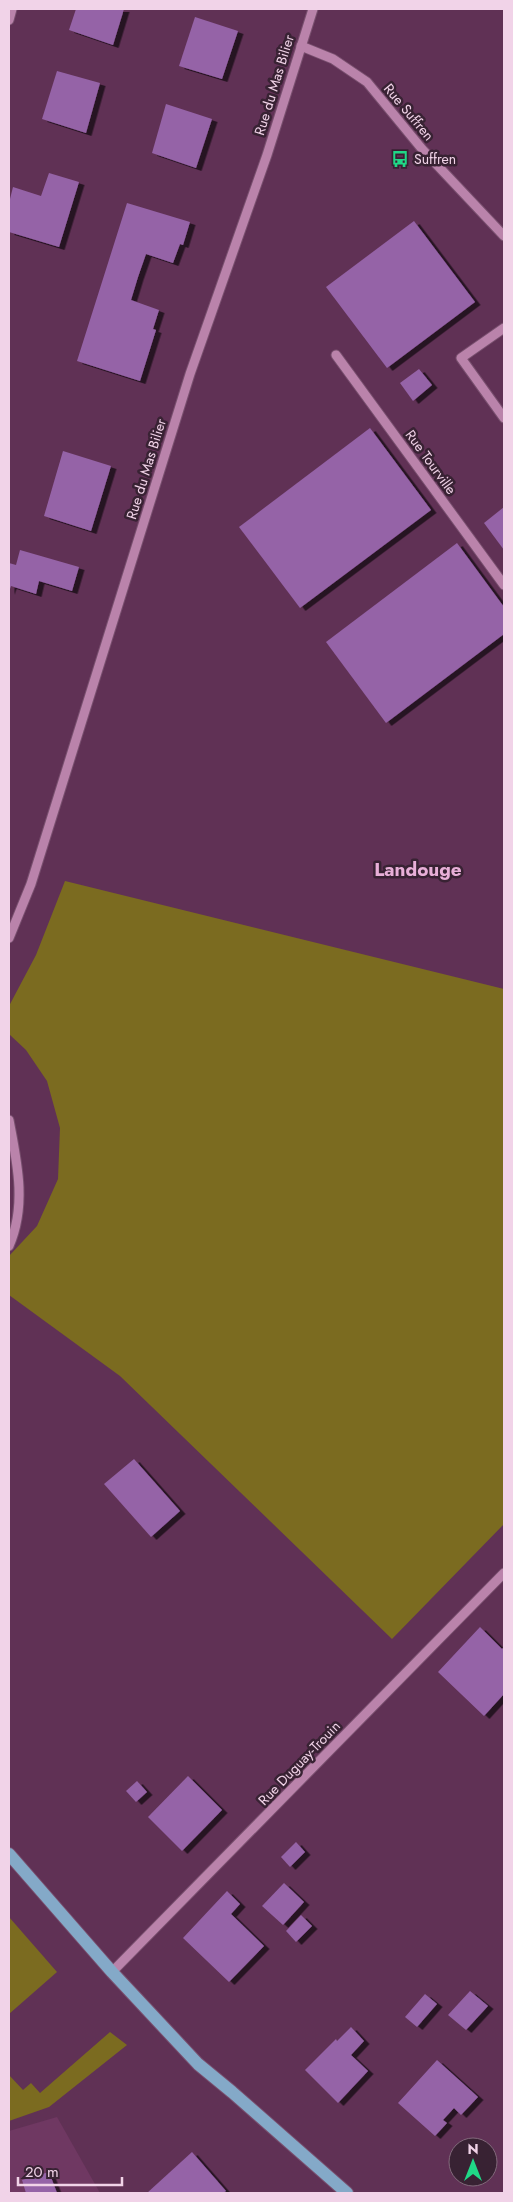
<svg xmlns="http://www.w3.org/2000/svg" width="513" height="2202" font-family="Jost,sans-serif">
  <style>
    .built { fill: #6f3862 }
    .green { fill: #7b6b20 }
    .building { fill: #9563a7; filter: url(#shadow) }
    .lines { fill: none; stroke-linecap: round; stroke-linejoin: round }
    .minor-casing { stroke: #784f6e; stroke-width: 11 }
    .major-casing { stroke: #784f6e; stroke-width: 14 }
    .minor { stroke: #ba83ab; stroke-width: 9 }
    .major { stroke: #84a9c8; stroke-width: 12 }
    .labels { text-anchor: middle; stroke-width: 5; stroke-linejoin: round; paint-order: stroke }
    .street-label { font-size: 14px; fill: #f1d3e8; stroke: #382233 }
    .poi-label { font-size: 14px; fill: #f1d3e8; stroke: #382233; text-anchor: start }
    .district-label { font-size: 19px; font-weight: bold; fill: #e8afd8; stroke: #382233 }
  </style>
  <defs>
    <filter id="shadow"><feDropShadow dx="5.5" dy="3" stdDeviation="0" flood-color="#0009"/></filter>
  </defs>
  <rect width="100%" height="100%" fill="#603155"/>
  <polygon class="built" points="57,2117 100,2193 9,2193 9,2131"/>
  <g class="green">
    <polygon points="65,881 504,989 504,1524 392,1639 120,1376 9,1295 9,1256 37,1226 58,1179 60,1128 47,1081 26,1050 9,1034 9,1006 36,955"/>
    <polygon points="9,1917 57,1972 9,2014"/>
    <polygon points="110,2032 127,2045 49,2107 9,2121 9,2075 23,2090 31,2083 40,2093"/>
  </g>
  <g class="building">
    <polygon points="76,9 124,9 113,45 69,30"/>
    <polygon points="195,17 238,31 222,79 179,66"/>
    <polygon points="57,71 100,83 86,133 42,119"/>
    <polygon points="166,104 212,119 196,168 152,153"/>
    <polygon points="49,173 79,182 59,247 9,232 9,203 13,187 41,196"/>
    <polygon points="127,203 190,222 183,245 180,244 173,263 146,254 138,277 131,300 159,310 153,329 156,330 140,381 77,361"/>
    <polygon points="414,221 475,302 387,368 326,287"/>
    <polygon points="419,369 432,385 413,401 400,383"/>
    <polygon points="370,428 431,510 300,608 239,527"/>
    <polygon points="63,451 111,466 91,531 44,516"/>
    <polygon points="504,507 504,550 484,523"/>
    <polygon points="457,543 504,607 504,634 386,723 326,642"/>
    <polygon points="20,550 79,567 72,591 39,581 36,594 11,586 9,592 9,563 16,565"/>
    <polygon points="134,1459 180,1511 151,1537 104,1484"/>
    <polygon points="480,1627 502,1649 504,1647 504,1694 484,1716 438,1672"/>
    <polygon points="188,1776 222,1810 182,1851 148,1817"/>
    <polygon points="137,1781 147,1792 136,1802 126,1791"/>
    <polygon points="296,1842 305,1852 290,1867 281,1857"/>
    <polygon points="284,1883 304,1902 283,1925 262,1906"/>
    <polygon points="227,1891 240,1904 231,1914 264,1946 229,1982 183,1938"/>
    <polygon points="301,1915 312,1926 296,1942 286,1931"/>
    <polygon points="470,1991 488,2006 466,2030 448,2015"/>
    <polygon points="425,1994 437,2004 417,2027 405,2017"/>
    <polygon points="351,2027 364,2041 351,2055 368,2071 338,2103 305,2070 336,2039 337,2041"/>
    <polygon points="437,2060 478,2097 461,2115 454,2108 443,2120 447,2123 435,2136 398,2103"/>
    <polygon points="192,2152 226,2191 223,2193 147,2193"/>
    <polygon points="49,2172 57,2193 26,2193 22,2180"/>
  </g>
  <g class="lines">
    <g class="minor-casing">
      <g id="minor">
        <polyline points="9,20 12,9"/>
        <polyline points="301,46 333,59 367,82 422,149 504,236"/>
        <polyline points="504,328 461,358 504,418"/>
        <polyline points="336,355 504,585"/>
        <polyline points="9,938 31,884 190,374 267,155 313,9"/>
        <path d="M9 1120C17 1162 27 1205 9 1246"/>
        <polyline points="112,1972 504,1573"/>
      </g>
    </g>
    <g class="major-casing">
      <polyline id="major" points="9,1854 112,1972 198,2064 232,2092 347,2193"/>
    </g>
    <use href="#minor" class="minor"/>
    <use href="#major" class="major"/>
  </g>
  <defs>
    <g id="bus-bare" transform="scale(1.35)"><path d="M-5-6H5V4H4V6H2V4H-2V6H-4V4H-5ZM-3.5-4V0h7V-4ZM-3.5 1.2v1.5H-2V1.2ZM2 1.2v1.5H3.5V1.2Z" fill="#20d887" stroke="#382233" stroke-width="2.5" paint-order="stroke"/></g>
  </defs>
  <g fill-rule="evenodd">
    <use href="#bus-bare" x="400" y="159"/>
  </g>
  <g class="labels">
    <g class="street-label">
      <text transform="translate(274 85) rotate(-73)" y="5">Rue du Mas Bilier</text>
      <text transform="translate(409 112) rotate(50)" y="5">Rue Suffren</text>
      <text transform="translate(431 462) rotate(54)" y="5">Rue Tourville</text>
      <text transform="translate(146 469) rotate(-73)" y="5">Rue du Mas Bilier</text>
      <text transform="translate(299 1763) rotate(-46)" y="5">Rue Duguay-Trouin</text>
    </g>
    <g class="poi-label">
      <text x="414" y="164">Suffren</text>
    </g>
    <g class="district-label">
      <text x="418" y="876">Landouge</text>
    </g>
  </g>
  <rect width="513" height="2202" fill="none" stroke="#f1d3e8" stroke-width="20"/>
  <g transform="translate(473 2162)"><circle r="24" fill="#382233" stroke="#82697b"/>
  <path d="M0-4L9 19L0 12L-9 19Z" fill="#20d887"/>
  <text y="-8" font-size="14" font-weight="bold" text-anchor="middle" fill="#f1d3e8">N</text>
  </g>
  <path d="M18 2177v8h104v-8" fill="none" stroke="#f1d3e8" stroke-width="2.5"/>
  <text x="25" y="2177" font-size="15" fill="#f1d3e8" stroke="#382233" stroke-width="4" paint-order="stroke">20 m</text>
</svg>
